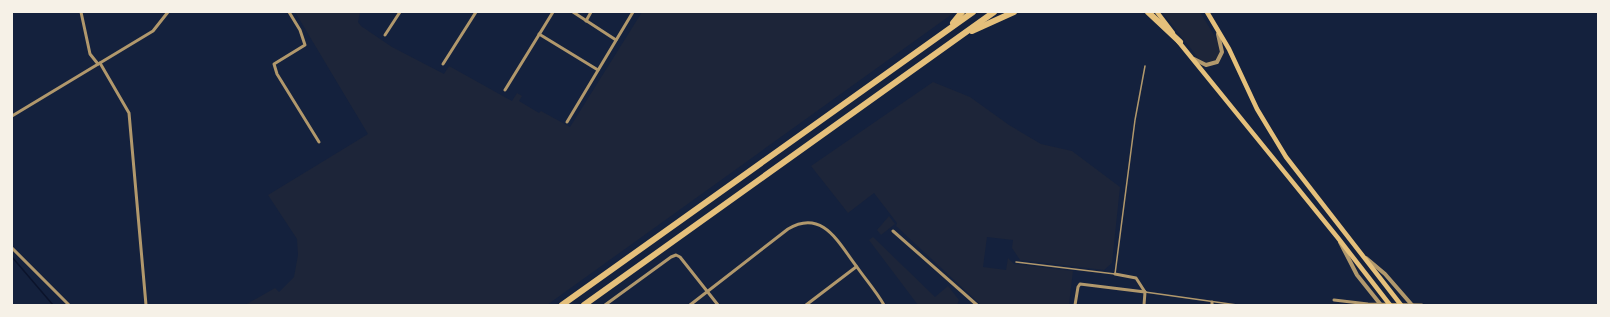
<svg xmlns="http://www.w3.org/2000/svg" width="1610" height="317" font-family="Inter,sans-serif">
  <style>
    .green { fill: #1d2539 }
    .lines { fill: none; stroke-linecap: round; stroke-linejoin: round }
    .stream { stroke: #0b132b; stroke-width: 1.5 }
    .service { stroke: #b1986c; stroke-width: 1.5 }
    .minor { stroke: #b1986c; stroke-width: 3 }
    .tertiary { stroke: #b1986c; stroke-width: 4 }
    .secondary { stroke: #e5c07b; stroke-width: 4.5 }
    .motorway { stroke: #e5c07b; stroke-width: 6 }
  </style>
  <rect width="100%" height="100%" fill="#14213d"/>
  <g class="green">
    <polygon points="295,12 360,12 358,22 361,26 392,47 444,74 449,66 512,101 517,93 522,96 519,101 539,113 541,111 570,127 642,12 955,12 547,305 245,305 275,288 279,292 294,277 298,255 297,239 268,195 368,134"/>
    <polygon points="1162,12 1200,12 1220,45 1221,51 1215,61 1206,63 1200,60"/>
    <polygon points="933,82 970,97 1009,125 1041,144 1072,151 1120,187 1112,263 1104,270 1020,260 1012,248 1013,240 987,237 983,267 1006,270 1008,258 1014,264 1073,271 1069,305 981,305 896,226 897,223 874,193 848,213 811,166"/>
    <polygon points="889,216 895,224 881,235 877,230"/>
    <polygon points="873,237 935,297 948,286 959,300 957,305 918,305 869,240"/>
  </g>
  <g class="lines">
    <polyline class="stream" points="12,257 53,305"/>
    <g class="service">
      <polyline points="1016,262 1115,274 1135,120 1145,66"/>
      <polyline points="1145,292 1237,305"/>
    </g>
    <g class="minor">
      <polyline points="81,12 90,54 98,64"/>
      <polyline points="289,12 300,30 305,45 274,64 277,74 319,142"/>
      <polyline points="573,12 616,40"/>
      <polyline points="586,21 591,12"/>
      <polyline points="539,34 598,70"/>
      <polyline points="385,35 400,12"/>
      <polyline points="100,63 129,113 146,305"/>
      <polyline points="443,64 476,12"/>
      <polyline points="505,90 553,12"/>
      <polyline points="12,116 153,31 168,12"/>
      <polyline points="567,122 633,12"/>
      <polyline points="893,231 977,305"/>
      <polyline points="12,248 69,305"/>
      <polyline points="1115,274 1136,278 1145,292"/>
      <polyline points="1334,300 1368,304 1422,305"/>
      <polyline points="605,305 671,257 676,255 680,257 718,305"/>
      <path d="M690 305 788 229C823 208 839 244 857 267 866 280 876 291 884 305"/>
      <polyline points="806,305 856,267"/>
      <polyline points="1075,305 1078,287 1080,284 1145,292"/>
      <polyline points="1144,305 1145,292"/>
      <polyline points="1212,305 1212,302"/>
    </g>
    <g class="tertiary">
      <polyline points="1194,59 1206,65 1217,62 1222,52 1218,34"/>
      <polyline points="1340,242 1357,275 1381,305"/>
      <polyline points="1366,258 1385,274 1412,305"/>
    </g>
    <g class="secondary">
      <polyline points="1157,12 1173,33"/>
      <polyline points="1207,12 1229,49 1257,109 1286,157 1401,305"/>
      <polyline points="1178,41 1338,238 1390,305"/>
    </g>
    <g class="motorway">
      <polyline points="1148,12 1180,42"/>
      <polyline points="953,23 962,12"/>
      <polyline points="972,31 1014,12"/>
      <polyline points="562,305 973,12"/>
      <polyline points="584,305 994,12"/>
    </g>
  </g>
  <rect width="1610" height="317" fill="none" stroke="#f6f1e7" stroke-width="26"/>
</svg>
